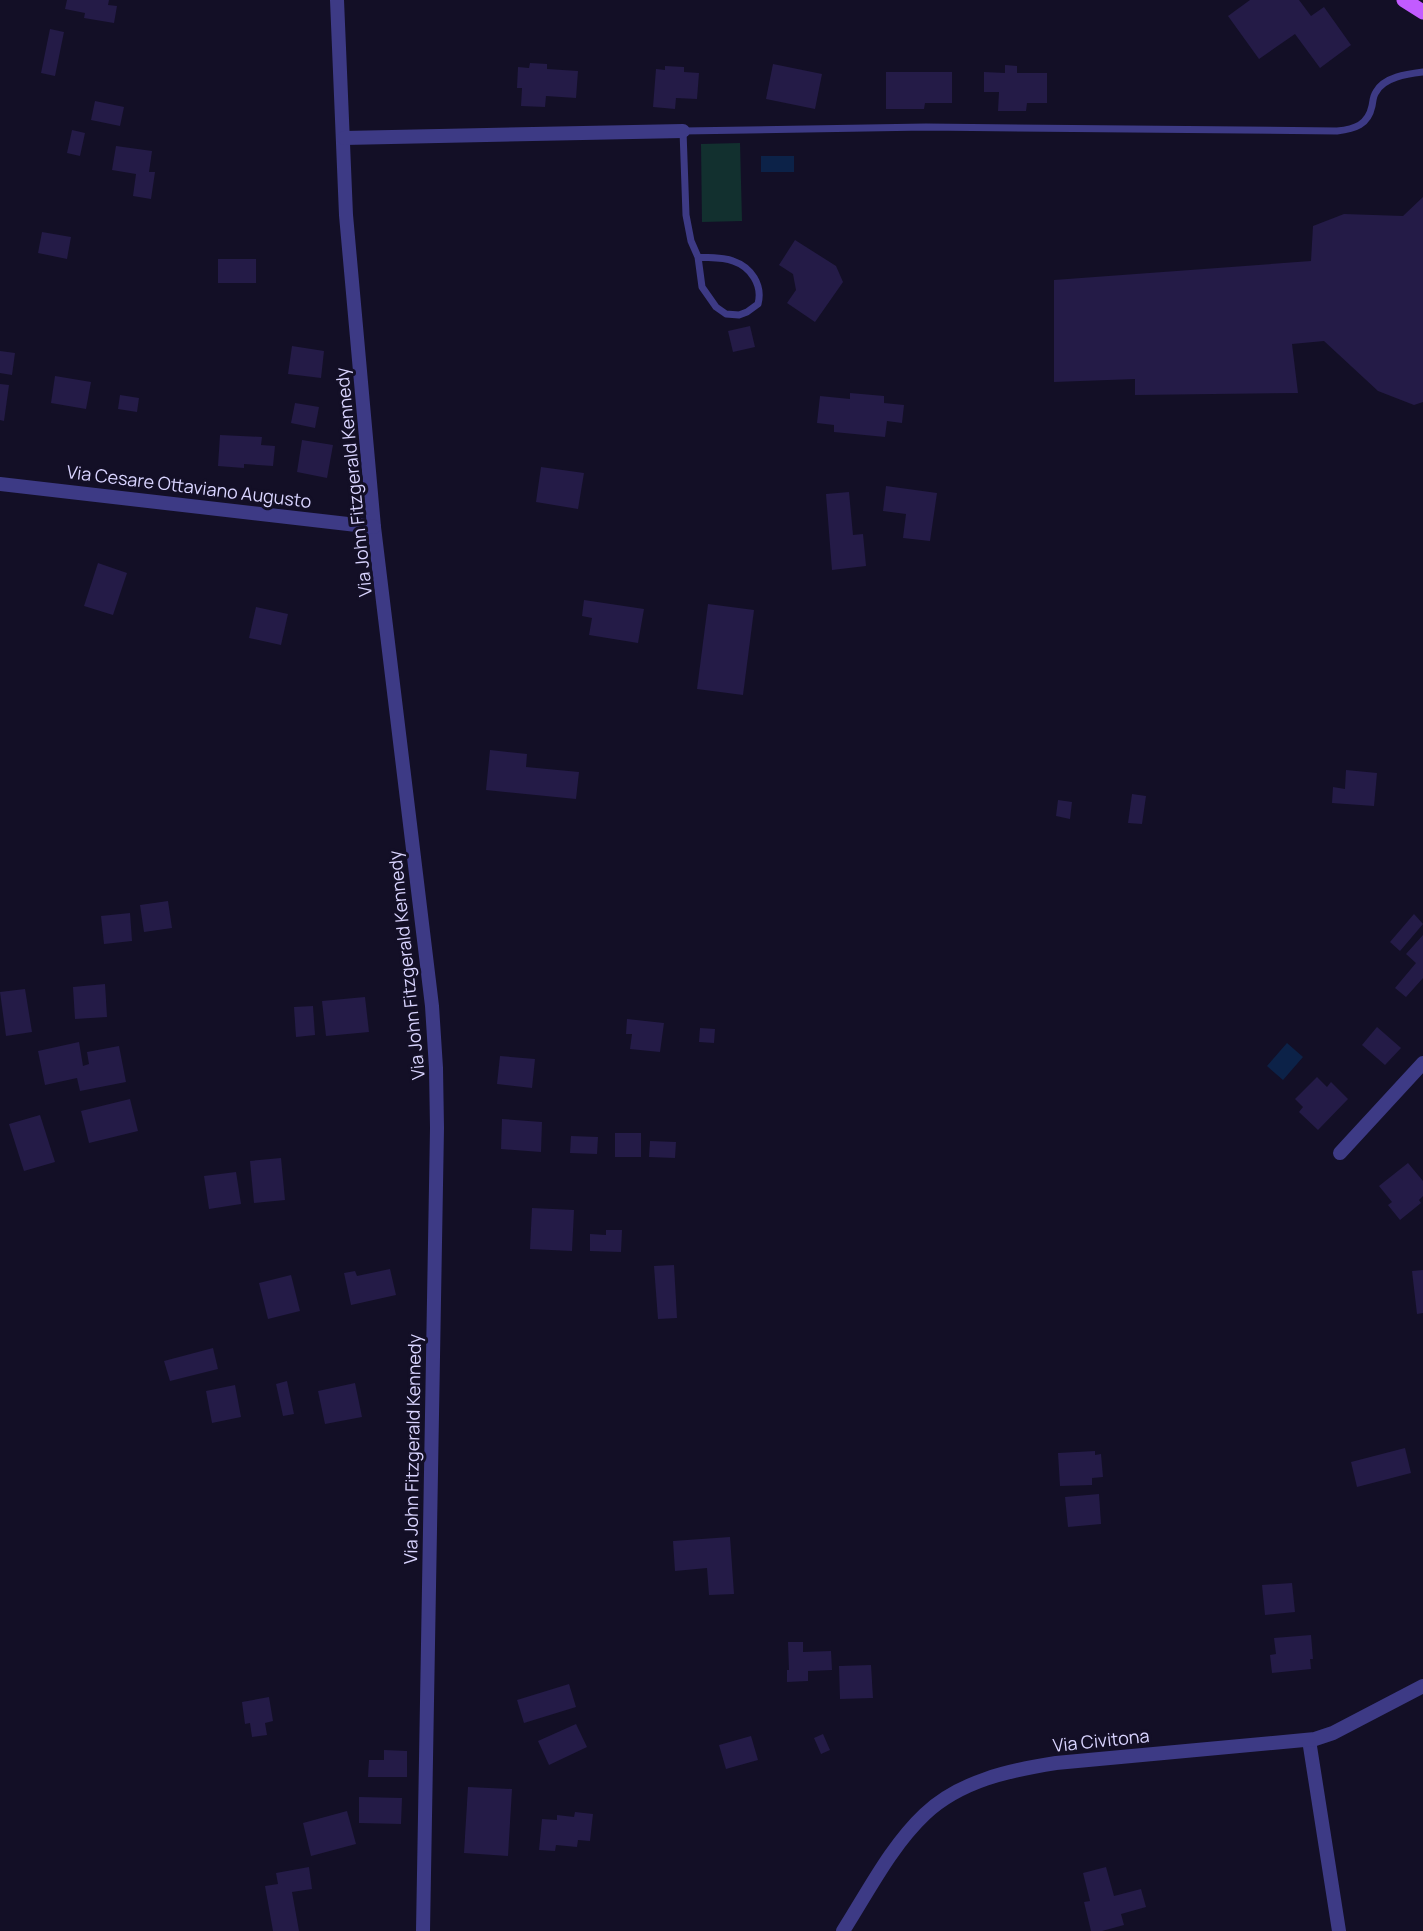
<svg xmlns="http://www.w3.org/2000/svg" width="1423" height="1931" font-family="Manrope,sans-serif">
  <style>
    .green { fill: #12302f }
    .water { fill: #0c2248 }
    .building { fill: #241b47 }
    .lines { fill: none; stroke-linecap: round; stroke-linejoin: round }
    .lane { stroke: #3d3a85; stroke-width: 7 }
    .street { stroke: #3d3a85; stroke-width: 14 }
    .primary { stroke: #c25bff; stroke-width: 15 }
    .labels { text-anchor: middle; stroke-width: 6; stroke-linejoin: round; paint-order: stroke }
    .street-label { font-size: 18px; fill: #d9d4ff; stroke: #130f26 }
  </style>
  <rect width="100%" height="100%" fill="#130f26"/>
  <polygon class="green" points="740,143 742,221 702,222 701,144"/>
  <g class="water">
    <rect x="761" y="156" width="33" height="16"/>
    <polygon points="1287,1043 1303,1057 1283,1080 1267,1066"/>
  </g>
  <g class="building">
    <polygon points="67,0 109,0 108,5 117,6 114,23 84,18 85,13 65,9"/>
    <polygon points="1250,0 1299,0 1311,16 1324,7 1351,45 1320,68 1295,34 1259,59 1228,16"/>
    <polygon points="50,29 64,32 55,76 41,73"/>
    <polygon points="530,63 547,64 547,69 578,71 576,98 546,96 545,107 521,106 522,88 517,88 518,67 529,68"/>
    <polygon points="773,64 822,74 815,109 766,99"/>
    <polygon points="1005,65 1017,66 1017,73 1047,73 1047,103 1027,103 1026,111 998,111 999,92 984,92 984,72 1005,73"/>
    <polygon points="665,66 684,67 684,72 699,73 697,99 676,98 675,109 653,107 656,69 665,70"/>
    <polygon points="886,72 952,72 952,103 925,103 924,109 886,109"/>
    <polygon points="95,101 124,107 120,126 91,120"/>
    <polygon points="72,130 85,133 80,156 67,153"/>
    <polygon points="116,146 152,151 149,172 155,172 151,199 133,196 136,174 112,170"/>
    <polygon points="1423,197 1423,402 1414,405 1378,391 1324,341 1292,344 1298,393 1135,395 1135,379 1054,382 1054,280 1311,261 1313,226 1344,214 1403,216"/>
    <polygon points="42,232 71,237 67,259 38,253"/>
    <polygon points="795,240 836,266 843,282 815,322 787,303 796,290 793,274 779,265"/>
    <rect x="218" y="259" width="38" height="24"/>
    <polygon points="750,326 755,347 733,352 728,331"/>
    <polygon points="292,346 324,351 321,378 288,374"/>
    <polygon points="0,351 15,353 12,375 0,373"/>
    <polygon points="55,376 91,382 86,409 51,403"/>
    <polygon points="0,384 9,385 4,421 0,420"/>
    <polygon points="850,393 884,396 884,403 904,405 902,423 887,421 885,437 834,432 834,425 817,423 820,396 850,399"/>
    <polygon points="120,395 139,398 137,412 118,409"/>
    <polygon points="295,403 319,407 315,428 291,423"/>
    <polygon points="220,435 262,437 261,445 275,446 273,466 244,464 244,468 218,466"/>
    <polygon points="302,440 333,445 327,478 297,472"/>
    <polygon points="541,467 584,473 578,509 536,502"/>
    <polygon points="886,486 937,493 930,541 903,538 906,514 883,511"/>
    <polygon points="849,492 853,535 863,534 866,566 832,570 826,494"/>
    <polygon points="98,563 127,573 113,615 84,606"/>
    <polygon points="584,600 644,609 638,643 589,635 592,618 582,616"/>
    <polygon points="708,604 754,610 743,695 697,689"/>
    <polygon points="256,607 288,614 281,645 249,638"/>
    <polygon points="490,750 527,754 526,767 579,772 576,799 486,790"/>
    <polygon points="1346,770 1377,773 1374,806 1332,803 1333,787 1345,789"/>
    <polygon points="1132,794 1146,796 1142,824 1128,823"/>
    <polygon points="1058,800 1072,802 1070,819 1056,816"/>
    <polygon points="168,901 172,928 144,932 140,905"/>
    <polygon points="130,913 132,941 104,944 101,916"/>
    <polygon points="1414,914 1423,924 1400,951 1390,942"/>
    <polygon points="1423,935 1423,978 1406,997 1395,988 1416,963 1406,954"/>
    <polygon points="105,984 107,1017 75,1019 73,987"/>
    <polygon points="25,989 32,1032 6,1036 0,992"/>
    <polygon points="365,997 369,1032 326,1036 322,1001"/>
    <polygon points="313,1006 315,1035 296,1037 294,1007"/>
    <polygon points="627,1019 664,1023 660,1052 630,1049 632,1034 626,1034"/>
    <polygon points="1377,1027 1401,1048 1385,1065 1362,1045"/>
    <polygon points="700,1028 715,1029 714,1043 699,1042"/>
    <polygon points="79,1042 83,1066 89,1064 87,1052 119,1046 126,1082 80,1091 77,1078 45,1085 38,1051"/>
    <polygon points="500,1056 535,1059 532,1088 497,1084"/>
    <polygon points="1317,1077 1327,1087 1331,1082 1348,1099 1318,1130 1299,1112 1303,1107 1295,1099"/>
    <polygon points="130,1099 138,1131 89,1143 81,1111"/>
    <polygon points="40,1115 55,1162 24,1171 9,1124"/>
    <polygon points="502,1119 542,1122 541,1152 501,1149"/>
    <rect x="615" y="1133" width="26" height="24"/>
    <polygon points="571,1136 598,1137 597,1154 570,1153"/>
    <polygon points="650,1141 676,1142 675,1158 649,1157"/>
    <polygon points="281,1158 285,1200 254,1203 250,1161"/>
    <polygon points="1408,1163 1423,1181 1423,1196 1419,1200 1421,1203 1400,1220 1388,1205 1392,1202 1379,1186"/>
    <polygon points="236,1172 241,1204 209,1209 204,1176"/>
    <polygon points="532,1208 574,1210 572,1251 530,1249"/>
    <polygon points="606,1230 622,1230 621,1252 590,1251 590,1234 606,1235"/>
    <polygon points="674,1265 677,1318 658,1319 654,1266"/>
    <polygon points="390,1269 396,1295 351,1305 344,1273 355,1271 357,1276"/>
    <polygon points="1423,1270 1423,1313 1417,1314 1412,1271"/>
    <polygon points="291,1275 300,1311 268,1319 259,1283"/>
    <polygon points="213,1348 218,1369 170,1381 164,1361"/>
    <polygon points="287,1381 294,1414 283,1416 276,1384"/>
    <polygon points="355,1383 362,1417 325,1424 318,1391"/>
    <polygon points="235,1385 241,1417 212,1423 206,1391"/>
    <polygon points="1405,1448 1411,1473 1357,1487 1351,1462"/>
    <polygon points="1095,1451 1095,1455 1101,1454 1103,1477 1092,1478 1092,1485 1060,1486 1058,1453"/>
    <polygon points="1099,1494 1101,1524 1068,1527 1065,1497"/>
    <polygon points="730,1537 734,1594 709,1595 707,1568 675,1571 673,1541"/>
    <polygon points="1292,1583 1295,1612 1265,1615 1262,1585"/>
    <polygon points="1311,1635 1313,1659 1310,1659 1311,1669 1272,1673 1270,1655 1276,1654 1274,1638"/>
    <polygon points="788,1642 803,1642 803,1652 831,1651 832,1670 808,1671 808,1681 787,1682 787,1670 789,1670"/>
    <polygon points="871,1665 873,1698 840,1699 839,1666"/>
    <polygon points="569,1684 576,1707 524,1723 517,1700"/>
    <polygon points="269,1697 273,1721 265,1723 267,1735 252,1737 250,1723 245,1724 242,1702"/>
    <polygon points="576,1724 587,1747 549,1765 538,1741"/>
    <polygon points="823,1734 830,1750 821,1754 814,1738"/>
    <polygon points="751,1736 758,1760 726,1769 719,1745"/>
    <polygon points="384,1750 407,1751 407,1777 368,1777 369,1760 384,1760"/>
    <polygon points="468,1787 512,1789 508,1856 464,1853"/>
    <polygon points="359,1797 402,1798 401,1824 359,1823"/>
    <polygon points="347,1811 356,1844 311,1856 303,1823"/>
    <polygon points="575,1812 593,1814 590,1841 578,1840 577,1847 556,1845 555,1851 539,1850 542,1819 557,1820 557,1815 574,1817"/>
    <polygon points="309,1867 312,1889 292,1892 299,1931 273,1931 265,1886 278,1884 276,1873"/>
    <polygon points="1106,1867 1114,1896 1141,1889 1146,1907 1121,1914 1124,1925 1102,1931 1091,1931 1084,1902 1090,1901 1083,1873"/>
  </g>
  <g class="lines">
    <path class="lane" d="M698 257C709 258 723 257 733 261 751 267 763 285 758 304L747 312 739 315 726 314 716 307 702 287 698 257 691 241 686 215 683 131 926 127 1337 131C1355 129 1368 125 1372 106 1373 101 1373 96 1376 92 1384 77 1407 74 1423 72"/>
    <g class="street">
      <polyline points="337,0 346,215 374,527 432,1006 436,1068 437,1128 423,1931"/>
      <polyline points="344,138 683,131"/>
      <polyline points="0,484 374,527"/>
      <polyline points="1340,1153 1423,1063"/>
      <polyline points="1309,1740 1339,1931"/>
      <path d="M843 1931C868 1892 891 1846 925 1814 960 1781 1010 1770 1056 1763L1315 1739 1333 1733 1423 1686"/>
    </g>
    <polyline class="primary" points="1404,0 1423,12"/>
  </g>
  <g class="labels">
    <g class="street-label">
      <text transform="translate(354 482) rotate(-96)" y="6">Via John Fitzgerald Kennedy</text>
      <text transform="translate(189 487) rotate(7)" y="6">Via Cesare Ottaviano Augusto</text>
      <text transform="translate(407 965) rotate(-96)" y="6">Via John Fitzgerald Kennedy</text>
      <text transform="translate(413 1449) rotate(-89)" y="6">Via John Fitzgerald Kennedy</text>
      <text transform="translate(1101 1741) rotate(-6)" y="6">Via Civitona</text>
    </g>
  </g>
</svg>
